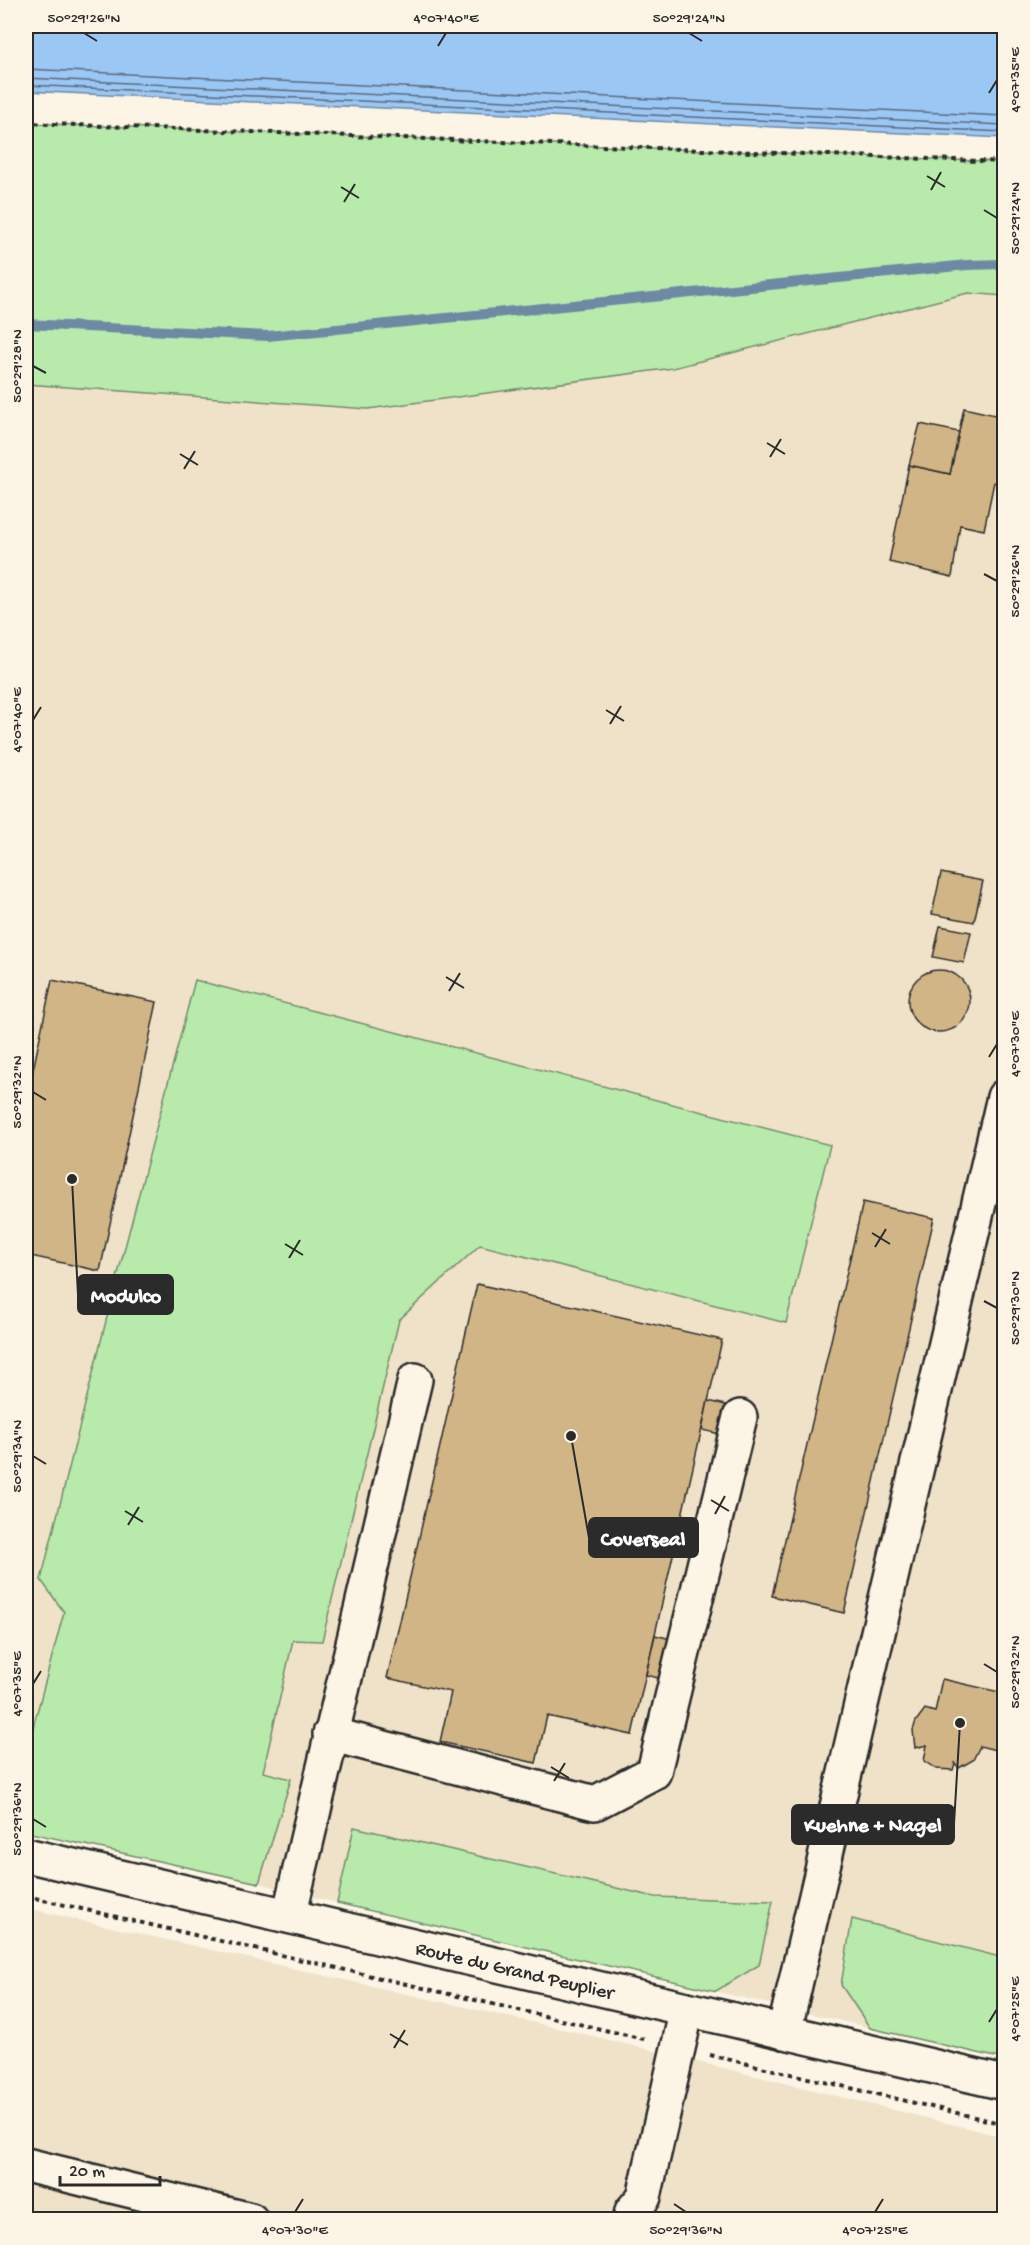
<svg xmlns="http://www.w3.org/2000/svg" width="1030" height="2245" font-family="'Gochi Hand',sans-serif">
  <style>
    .built { fill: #efe2c8 }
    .green { fill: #b8ebab; stroke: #728b6b; stroke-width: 1.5 }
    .water { fill: #9bc7f5; stroke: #6e89a4; stroke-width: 1.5 }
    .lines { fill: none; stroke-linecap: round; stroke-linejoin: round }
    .shore { stroke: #58697c; stroke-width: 1.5 }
    .stream { stroke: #6e89a4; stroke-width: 10 }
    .building { fill: #d1b586; stroke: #2b2b2b; stroke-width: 1.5 }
    .minor-casing { stroke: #2b2b2b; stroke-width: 38 }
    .major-casing { stroke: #2b2b2b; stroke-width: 38 }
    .path { stroke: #2b2b2b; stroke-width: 4; stroke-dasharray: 4.5 4.5; stroke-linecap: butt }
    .minor { stroke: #fcf5e5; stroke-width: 33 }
    .major { stroke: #fcf5e5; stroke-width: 33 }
    .ticks { fill: none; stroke: #2b2b2b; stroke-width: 2 }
    .labels { text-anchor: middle; stroke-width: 4.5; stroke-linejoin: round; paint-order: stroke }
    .street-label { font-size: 20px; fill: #2b2b2b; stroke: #fcf5e5 }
    .leader { fill: none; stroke: #2b2b2b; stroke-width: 2 }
    .callout-dot { fill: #2b2b2b; stroke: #fcf5e5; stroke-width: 2 }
    .callout { fill: #2b2b2b; stroke: #2b2b2b; stroke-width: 2 }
    .callout-label { font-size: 21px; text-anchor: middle; font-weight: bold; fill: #fff }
    .neatline { fill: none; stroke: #2b2b2b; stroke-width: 2 }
    .ticks-label { font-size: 15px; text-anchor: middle; fill: #2b2b2b }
  </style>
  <rect width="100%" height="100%" fill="#fcf5e5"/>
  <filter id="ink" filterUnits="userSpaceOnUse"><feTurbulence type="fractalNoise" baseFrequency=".0167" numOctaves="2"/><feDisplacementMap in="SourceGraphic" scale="12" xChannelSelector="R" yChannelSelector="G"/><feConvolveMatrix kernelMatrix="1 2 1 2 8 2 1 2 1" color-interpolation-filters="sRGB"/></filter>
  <g filter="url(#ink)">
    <g class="built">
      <polygon points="26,138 1004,188 1004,2059 337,1903 259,1883 26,1832"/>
      <polygon points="26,1908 593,2036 1004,2137 1004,2219 26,2220"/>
    </g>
    <g class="green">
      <polygon points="26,123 1004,162 1004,296 968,293 673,368 368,409 26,384"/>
      <polygon points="195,980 830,1145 786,1323 480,1245 399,1320 322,1641 293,1640 263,1772 291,1779 259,1883 26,1832 26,1747 32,1731 64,1612 41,1580 113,1293"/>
      <polygon points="354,1827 655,1897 773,1901 759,1965 716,1991 337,1903"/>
      <polygon points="852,1919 1004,1958 1004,2059 870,2028 841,1985"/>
    </g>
    <polygon class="water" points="26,26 1004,26 1004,138 26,91"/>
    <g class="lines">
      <g class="shore">
        <polyline points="26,69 1004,116"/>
        <polyline points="26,78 1004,125"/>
        <polyline points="26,85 1004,132"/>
      </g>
      <polyline class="stream" points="26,324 268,336 967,265 1004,264"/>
    </g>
    <g class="building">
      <polygon points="964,408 1004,417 1002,444 1004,444 1004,485 994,482 984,530 960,525 952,577 889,562 909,465 950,474"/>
      <polygon points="920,424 959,432 950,474 909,465"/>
      <polygon points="941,873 983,881 974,922 932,914"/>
      <polygon points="940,926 971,932 964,963 933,957"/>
      <circle cx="939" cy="1001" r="31"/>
      <polygon points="52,980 157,1002 100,1271 26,1255 26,1103"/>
      <polygon points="863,1202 934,1218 844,1613 772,1596"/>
      <polygon points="477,1284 722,1340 632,1735 547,1716 536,1763 440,1742 451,1692 387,1678"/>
      <polygon points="708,1401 731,1406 725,1435 702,1430"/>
      <polygon points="678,1532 707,1538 703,1556 674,1550"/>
      <polygon points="655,1635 683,1642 674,1682 646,1675"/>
      <polygon points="942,1679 1004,1693 1004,1752 980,1746 973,1760 959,1768 955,1763 953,1770 936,1769 924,1761 927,1745 915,1748 913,1730 916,1721 925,1709 935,1712"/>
    </g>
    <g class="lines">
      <g class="minor-casing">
        <g id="minor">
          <polyline points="330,1734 595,1803 654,1772 740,1417"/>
          <polyline points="289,1916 415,1380"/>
          <polyline points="784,2032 1004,1097"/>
          <polyline points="26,2165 251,2220"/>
          <polyline points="630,2220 632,2211 644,2197 687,2009"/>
        </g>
      </g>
      <g class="major-casing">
        <polyline id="major" points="26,1855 1004,2083"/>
      </g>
      <g class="path">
        <polyline points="26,123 1004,162"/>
        <polyline points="26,1896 648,2040"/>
        <polyline points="710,2055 1004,2124"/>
      </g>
      <use href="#minor" class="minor"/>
      <use href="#major" class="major"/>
    </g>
  </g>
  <path class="ticks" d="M84 33 97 41M689 33 702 41M438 46 446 33M989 93 997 80M927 176 945 187M341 187 359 198M931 190 941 172M344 202 355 184M984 210 997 218M33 366 46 373M767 443 785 454M180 454 198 465M770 457 781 439M184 469 195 451M984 574 997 581M606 710 624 721M33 720 41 707M610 724 621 706M446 977 464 988M449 991 460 973M989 1057 997 1044M33 1092 46 1100M872 1233 890 1244M285 1244 303 1255M875 1247 886 1229M289 1258 300 1240M984 1301 997 1308M33 1456 46 1464M711 1500 729 1511M125 1511 143 1522M715 1514 725 1496M128 1525 139 1507M984 1664 997 1672M33 1684 41 1671M551 1767 569 1778M554 1781 565 1763M33 1819 46 1827M989 2022 997 2009M390 2034 408 2045M394 2048 405 2030M674 2204 686 2212M295 2212 303 2199M875 2212 883 2199"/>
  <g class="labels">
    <g class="street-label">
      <text transform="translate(515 1969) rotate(13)" y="7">Route du Grand Peuplier</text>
    </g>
  </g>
  <path class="leader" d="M72 1179L78 1295M571 1436L589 1538M960 1723L954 1824"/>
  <g class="callout-dot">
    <circle cx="72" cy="1179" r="6"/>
    <circle cx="571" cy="1436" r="6"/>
    <circle cx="960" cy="1723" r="6"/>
  </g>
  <g class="callout">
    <rect x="78" y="1275" width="95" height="39" rx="6"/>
    <rect x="589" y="1518" width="109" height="39" rx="6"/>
    <rect x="792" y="1805" width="162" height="39" rx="6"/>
  </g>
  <g class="callout-label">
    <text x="126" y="1302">Modulco</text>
    <text x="643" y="1545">Coverseal</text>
    <text x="873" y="1831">Kuehne + Nagel</text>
  </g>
  <rect width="1030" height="2245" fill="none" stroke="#fcf5e5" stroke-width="66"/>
  <path d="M60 2176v9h100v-9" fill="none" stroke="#2b2b2b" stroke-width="3"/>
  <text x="69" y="2176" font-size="18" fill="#2b2b2b" stroke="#fcf5e5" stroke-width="4.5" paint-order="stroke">20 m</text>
  <rect x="33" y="33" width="964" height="2179" class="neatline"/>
  <g class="ticks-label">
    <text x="84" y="22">50°29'26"N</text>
    <text x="446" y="22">4°07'40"E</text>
    <text x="689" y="22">50°29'24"N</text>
    <text transform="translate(1014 80) rotate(-90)" y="5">4°07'35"E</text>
    <text transform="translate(1014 218) rotate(-90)" y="5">50°29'24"N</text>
    <text transform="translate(16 366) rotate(-90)" y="5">50°29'28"N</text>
    <text transform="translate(1014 581) rotate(-90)" y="5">50°29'26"N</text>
    <text transform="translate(16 720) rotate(-90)" y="5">4°07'40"E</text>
    <text transform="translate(1014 1044) rotate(-90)" y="5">4°07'30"E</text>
    <text transform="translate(16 1092) rotate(-90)" y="5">50°29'32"N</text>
    <text transform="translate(1014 1308) rotate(-90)" y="5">50°29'30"N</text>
    <text transform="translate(16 1456) rotate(-90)" y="5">50°29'34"N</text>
    <text transform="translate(1014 1672) rotate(-90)" y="5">50°29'32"N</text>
    <text transform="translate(16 1684) rotate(-90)" y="5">4°07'35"E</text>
    <text transform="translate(16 1819) rotate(-90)" y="5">50°29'36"N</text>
    <text transform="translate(1014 2009) rotate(-90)" y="5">4°07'25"E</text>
    <text x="295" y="2234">4°07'30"E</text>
    <text x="686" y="2234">50°29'36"N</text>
    <text x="875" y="2234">4°07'25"E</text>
  </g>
</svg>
